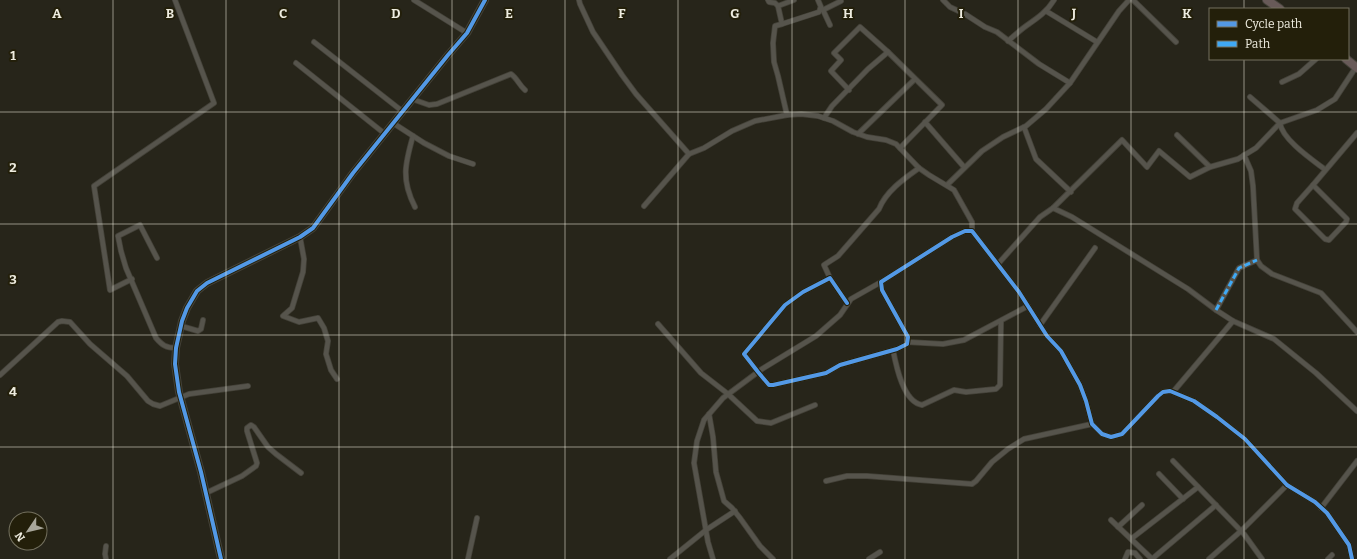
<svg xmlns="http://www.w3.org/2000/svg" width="1357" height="559" font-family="Bitter,serif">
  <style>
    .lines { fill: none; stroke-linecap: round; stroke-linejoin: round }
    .minor-casing { stroke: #444239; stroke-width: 6 }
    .tertiary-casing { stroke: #444239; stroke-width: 8 }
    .trunk-casing { stroke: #444239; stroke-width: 10 }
    .minor { stroke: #56544c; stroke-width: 4.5 }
    .tertiary { stroke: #56544c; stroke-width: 5.5 }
    .trunk { stroke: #685a58; stroke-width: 8 }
    .quiet { stroke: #3fa9f5; stroke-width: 3; stroke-dasharray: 6 3; stroke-linecap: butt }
    .cycleway-casing { stroke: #231f0a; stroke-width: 6 }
    .cycleway { stroke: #5399e6; stroke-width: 4 }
    .grid { fill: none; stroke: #eeecdf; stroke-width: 1; stroke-opacity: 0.55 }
    .grid-label { font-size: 13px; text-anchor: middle; font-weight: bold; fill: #eeecdf; stroke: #231f0a; stroke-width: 4; stroke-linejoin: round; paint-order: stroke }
  </style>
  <rect width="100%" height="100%" fill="#27251a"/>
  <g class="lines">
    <g class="minor-casing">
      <g id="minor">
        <polyline points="414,0 467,33"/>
        <polyline points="579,0 580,4 593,32 622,75 636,94 689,154 704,148 732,131 755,121 787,115 801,114 818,116 833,121 853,132 867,137 886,140 896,144 919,168 929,175 954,190 972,222 972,231"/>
        <polyline points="768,0 769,2 775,3 778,6 782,24 775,26 773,43 774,62 778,76 787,115"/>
        <polyline points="943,0 950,7 965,14 985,27 997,32 1039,64 1070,83"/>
        <polyline points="1133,0 1176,42"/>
        <polyline points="778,6 794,0"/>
        <polyline points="820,9 823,10 841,1"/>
        <polyline points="823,10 830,25"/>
        <polyline points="1046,11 1097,42"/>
        <polyline points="782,24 819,12 821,7 818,0"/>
        <path d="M1008 41C1014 36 1019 31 1026 26 1036 19 1047 12 1054 0"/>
        <polyline points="314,42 402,111"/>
        <polyline points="296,63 385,134"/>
        <polyline points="1282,82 1299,74 1316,59"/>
        <polyline points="849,90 831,71 841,60 834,53 860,27 888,52 942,105 900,148"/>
        <path d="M1250 97 1280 123C1282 139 1311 159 1323 168"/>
        <path d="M412 99 429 105 437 104 511 74C517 78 519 85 525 90"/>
        <polyline points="824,118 832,106 868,69 888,52"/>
        <polyline points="925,122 964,167"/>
        <polyline points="393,123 424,143 449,156 473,164"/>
        <polyline points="1024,127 1036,159 1071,192"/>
        <polyline points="858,134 915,79"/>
        <polyline points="1177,135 1210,167"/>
        <path d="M413 136C405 164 401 180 415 207"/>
        <polyline points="1244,155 1251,171 1253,186 1257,260 1261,266 1272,274 1321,293 1357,332"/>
        <polyline points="947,185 982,151 1003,137 1026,126 1046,109 1070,83 1119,11 1129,0"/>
        <polygon points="1313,185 1347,219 1346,222 1329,240 1325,239 1295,209 1297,203"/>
        <polyline points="1313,185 1357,133"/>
        <polyline points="644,206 689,154"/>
        <polyline points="1053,208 1072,217 1188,289 1216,310 1233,321 1274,339 1316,373 1357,411"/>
        <polyline points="300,237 304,259 303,272 292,308 283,316 299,322 318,318 324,328 328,341 326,354 331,370 337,379"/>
        <path d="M157 258 140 225 118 236 121 251 126 268 156 338C162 345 166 348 176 348"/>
        <polyline points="998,264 1040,217 1053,208 1122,140 1147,167 1159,151 1190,177 1210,167 1238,159 1256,148 1280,123 1317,110 1335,99 1356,67"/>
        <path d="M830 278 824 265 838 256 879 209C886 191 905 178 919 168"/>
        <polyline points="132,279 110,290 94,186 214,103 175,0"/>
        <polyline points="847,303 830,278 803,292 785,305 744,354 758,372 769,385 773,385 826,373 840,365 897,349 907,344 908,337 882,290 881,282 952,237 965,231 972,231 1019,292 1047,336 1061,351 1080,385 1086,401 1092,424 1102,434 1111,437 1122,434 1158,396 1163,392 1170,391 1194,401 1217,417 1245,439 1287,485 1315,502 1327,513 1349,545 1352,559"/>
        <polyline points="1216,310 1239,268 1257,260"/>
        <polyline points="658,324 701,373 728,394 757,421 771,423 815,405"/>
        <polyline points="1040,325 1095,248"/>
        <polyline points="181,326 198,331 201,329 203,320"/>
        <polyline points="907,342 943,344 964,340 1028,306"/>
        <path d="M893 350C896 365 903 402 922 405L954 390 966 392 996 389 1000 385 1001 321"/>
        <polyline points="0,375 58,322 62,321 70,322 90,344 127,376 148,401 153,404 160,406 189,394 248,386"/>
        <polyline points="1173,392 1233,321"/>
        <polyline points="709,414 713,437 716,472 724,501 732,508 740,518 760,546 773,559"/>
        <polyline points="1173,461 1244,534 1262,559"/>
        <polyline points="1159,474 1183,499"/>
        <polyline points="826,481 847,476 867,476 972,484 976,481 992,462 1008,449 1024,439 1092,424"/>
        <polyline points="206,493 242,476 256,466 257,463 247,431 247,428 251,425 254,427 268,447 276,454 301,473"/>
        <polyline points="1321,508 1357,461"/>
        <polyline points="1111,520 1152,559"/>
        <polyline points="1118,527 1142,505"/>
        <polyline points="1131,539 1198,487"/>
        <polyline points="106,546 105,554 106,559"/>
        <polyline points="468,559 477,518"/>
        <polyline points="670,559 706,530 735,511"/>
        <polyline points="713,559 708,542 694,463 697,441 704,420 723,398 762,369 816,336 840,315 851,299 881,282"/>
        <polyline points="869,559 880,552"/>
        <polyline points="1125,559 1128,552 1135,553 1140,559"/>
        <polyline points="1152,559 1216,505"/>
        <polyline points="1209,559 1241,531 1287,485"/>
        <polyline points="1328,559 1332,555"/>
      </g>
    </g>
    <g class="tertiary-casing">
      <polyline id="tertiary" points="221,559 201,472 179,392 175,364 176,348 182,321 187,308 197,291 207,283 300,237 313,228 353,173 448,55 467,33 485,0"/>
    </g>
    <g class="trunk-casing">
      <g id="trunk">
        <polyline points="1267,0 1280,9"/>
        <polyline points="1346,59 1357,68"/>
      </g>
    </g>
    <use href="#minor" class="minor"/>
    <use href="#tertiary" class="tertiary"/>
    <use href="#trunk" class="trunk"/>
    <polyline class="quiet" points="1216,310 1239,268 1257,260"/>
    <g class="cycleway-casing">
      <g id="cycleway">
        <polyline points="847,303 830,278 803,292 785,305 744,354 758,372 769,385 773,385 826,373 840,365 897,349 907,344 908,337 882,290 881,282 952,237 965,231 972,231 1019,292 1047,336 1061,351 1080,385 1086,401 1092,424 1102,434 1111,437 1122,434 1158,396 1163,392 1170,391 1194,401 1217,417 1245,439 1287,485 1315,502 1327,513 1349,545 1352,559"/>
        <polyline points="221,559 201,472 179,392 175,364 176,348 182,321 187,308 197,291 207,283 300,237 313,228 353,173 448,55 467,33 485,0"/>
      </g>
    </g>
    <use href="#cycleway" class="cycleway"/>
  </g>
  <path class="grid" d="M113 0V559M226 0V559M339 0V559M452 0V559M565 0V559M678 0V559M792 0V559M905 0V559M1018 0V559M1131 0V559M1244 0V9M1244 59V559M0 112H1357M0 224H1357M0 335H1357M0 447H1357"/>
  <g class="grid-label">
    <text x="57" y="18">A</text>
    <text x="170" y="18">B</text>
    <text x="283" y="18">C</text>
    <text x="396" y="18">D</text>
    <text x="509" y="18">E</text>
    <text x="622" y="18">F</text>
    <text x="735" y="18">G</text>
    <text x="848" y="18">H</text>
    <text x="961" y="18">I</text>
    <text x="1074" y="18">J</text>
    <text x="1187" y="18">K</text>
    <text x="13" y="60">1</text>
    <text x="13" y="172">2</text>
    <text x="13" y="284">3</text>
    <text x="13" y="396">4</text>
  </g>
  <rect x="1209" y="8" width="140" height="52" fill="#231f0a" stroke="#74715f"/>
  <rect x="1217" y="21" width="20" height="6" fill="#5399e6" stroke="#74715f"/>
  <text x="1245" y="28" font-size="12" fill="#eeecdf">Cycle path</text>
  <rect x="1217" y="41" width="20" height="6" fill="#3fa9f5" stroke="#74715f"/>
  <text x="1245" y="48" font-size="12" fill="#eeecdf">Path</text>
  <g transform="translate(28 531) rotate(235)"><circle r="19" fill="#231f0a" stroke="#74715f"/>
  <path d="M0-3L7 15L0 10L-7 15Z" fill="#a8a69a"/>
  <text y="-6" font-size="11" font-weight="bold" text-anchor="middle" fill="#eeecdf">N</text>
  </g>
</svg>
